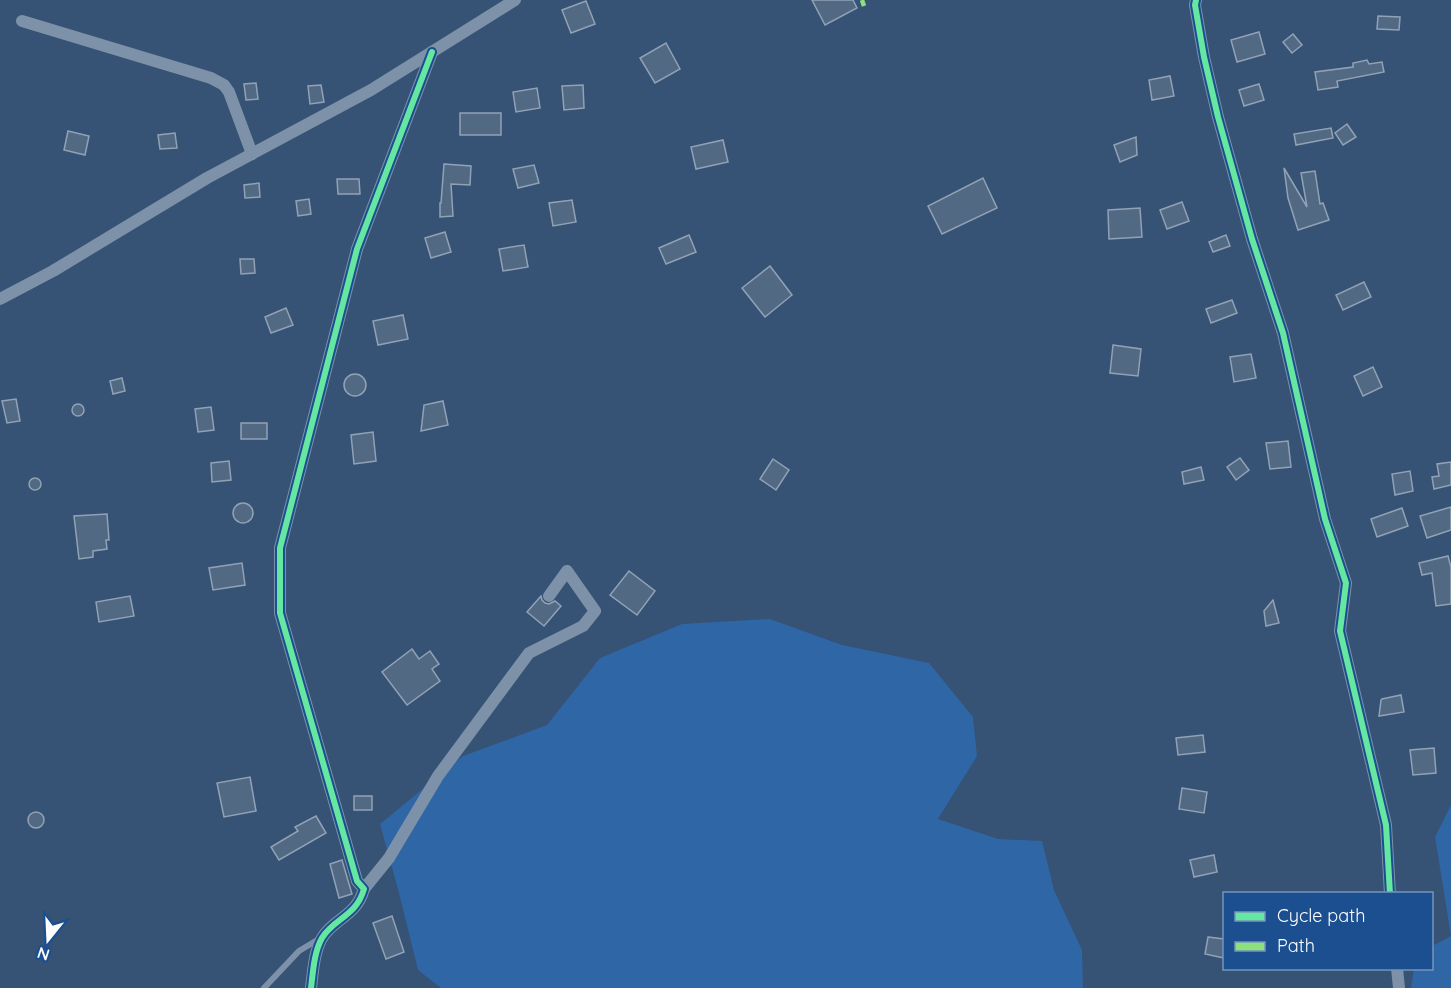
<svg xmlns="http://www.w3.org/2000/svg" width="1451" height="988" font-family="Quicksand,sans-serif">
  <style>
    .green { fill: #2f66a5 }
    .building { fill: #526984; stroke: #92a2b6; stroke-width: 1.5 }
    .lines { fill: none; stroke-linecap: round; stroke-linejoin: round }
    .service { stroke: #7d92a8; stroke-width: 6 }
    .minor { stroke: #7d92a8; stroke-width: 12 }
    .quiet { stroke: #8de07e; stroke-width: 4.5; stroke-dasharray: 9 4.5; stroke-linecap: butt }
    .cycleway-casing { stroke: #1b4f8f; stroke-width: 10 }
    .cycleway { stroke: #66e7a1; stroke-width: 6 }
  </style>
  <rect width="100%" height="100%" fill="#365274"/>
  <g class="green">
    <polygon points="770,619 842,645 929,663 973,717 977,756 938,819 998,839 1042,841 1054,890 1082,950 1083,988 441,988 418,970 399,893 380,824 463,756 547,725 600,658 682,624"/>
    <polygon points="1451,805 1451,988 1411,988 1414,969 1432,968 1432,946 1451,936 1435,837"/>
  </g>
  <g class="building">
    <polygon points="812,0 853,0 857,8 825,25"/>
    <polygon points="586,1 595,24 571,33 562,10"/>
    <polygon points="1378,16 1400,17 1399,30 1377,29"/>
    <polygon points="1259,32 1265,54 1237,62 1231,40"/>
    <polygon points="1293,34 1302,45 1292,53 1283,42"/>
    <polygon points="666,43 680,69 655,83 640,58"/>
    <polygon points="1367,60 1369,64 1382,62 1384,72 1337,81 1338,87 1318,90 1315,72 1353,67 1353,63"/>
    <polygon points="1170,76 1174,96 1152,100 1149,80"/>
    <polygon points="256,83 258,99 246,100 244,84"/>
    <polygon points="1259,84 1264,100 1244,106 1239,90"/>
    <polygon points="321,85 324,102 310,104 308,86"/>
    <polygon points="583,85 584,108 564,110 562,86"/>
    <polygon points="537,88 540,108 516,112 513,92"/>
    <rect x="460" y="113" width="41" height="22"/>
    <polygon points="1347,124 1356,137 1343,145 1335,133"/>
    <polygon points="1331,128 1333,138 1296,145 1294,134"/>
    <polygon points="68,131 89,136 85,155 64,150"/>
    <polygon points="175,133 177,148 160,149 158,135"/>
    <polygon points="1136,137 1137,155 1120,162 1114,145"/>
    <polygon points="723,140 728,162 696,169 691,147"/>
    <polygon points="444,164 471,166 470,185 451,184 453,216 440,217 440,203 441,203"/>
    <polygon points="534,165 539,183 518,188 513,169"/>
    <polygon points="1284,168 1307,207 1301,173 1315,171 1320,204 1323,203 1329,220 1298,230 1288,198"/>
    <polygon points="983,178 997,208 942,234 928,206"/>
    <polygon points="337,179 359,179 360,194 338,194"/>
    <polygon points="259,183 260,197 245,198 244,185"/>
    <polygon points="309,199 311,214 298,216 296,201"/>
    <polygon points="572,200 576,222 553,226 549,203"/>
    <polygon points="1182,202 1189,221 1167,229 1160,210"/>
    <polygon points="1140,208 1142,237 1109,239 1108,210"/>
    <polygon points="445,232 451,252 431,258 425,238"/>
    <polygon points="689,235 696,252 666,264 659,248"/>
    <polygon points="1226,235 1230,246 1213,252 1209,242"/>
    <polygon points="524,245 528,267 503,271 499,249"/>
    <polygon points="240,259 254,259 255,273 241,274"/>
    <polygon points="770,266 792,295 765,317 742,288"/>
    <polygon points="1364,282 1371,297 1343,310 1336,295"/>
    <polygon points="1232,300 1237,313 1211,323 1206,309"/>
    <polygon points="286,308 293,325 271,333 265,317"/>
    <polygon points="403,315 408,339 378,345 373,321"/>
    <polygon points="1113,345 1141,349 1138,376 1110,373"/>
    <polygon points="1251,354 1256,378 1234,382 1230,357"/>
    <polygon points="1373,367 1382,387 1363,396 1354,376"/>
    <circle cx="355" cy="385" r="11"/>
    <polygon points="122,378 125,391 113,394 110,381"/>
    <polygon points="16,399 20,421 7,423 2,401"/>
    <polygon points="443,401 448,425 421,431 424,405"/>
    <circle cx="78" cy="410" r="6"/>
    <polygon points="211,407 214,430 198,432 195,409"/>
    <rect x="241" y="423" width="26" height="16"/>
    <polygon points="373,432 376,461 354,464 351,435"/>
    <polygon points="1288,441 1291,467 1270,469 1266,443"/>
    <polygon points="1240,458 1249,470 1236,480 1227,467"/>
    <polygon points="773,459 789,470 776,490 760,479"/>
    <polygon points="229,461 231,480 212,482 211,463"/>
    <polygon points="1451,462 1451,485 1434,489 1432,477 1439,476 1437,464"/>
    <polygon points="1201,467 1204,480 1184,484 1182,472"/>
    <polygon points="1410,471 1413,491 1395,495 1392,474"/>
    <circle cx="35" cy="484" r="6"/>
    <circle cx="243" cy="513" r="10"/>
    <polygon points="1451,507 1451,530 1427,538 1420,516"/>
    <polygon points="1402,508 1408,526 1377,537 1371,519"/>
    <polygon points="107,514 109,540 106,540 107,549 93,551 93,557 79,559 74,516"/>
    <polygon points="1448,556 1451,567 1451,604 1436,606 1432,573 1422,575 1419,563"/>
    <polygon points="242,563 245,585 213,590 209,568"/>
    <polygon points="629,571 655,591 637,615 610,595"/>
    <polygon points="130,596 134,616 99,622 96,602"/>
    <polygon points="541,596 542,600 545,603 549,604 555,601 561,606 544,626 527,612"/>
    <polygon points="1273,600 1279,623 1266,626 1264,611"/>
    <polygon points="412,649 419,659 430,651 439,664 432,669 440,681 407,705 382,672"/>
    <polygon points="1401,695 1404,712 1379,716 1381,700 1382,699"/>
    <polygon points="1203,735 1205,752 1178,755 1176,738"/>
    <polygon points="1434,748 1436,773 1413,775 1410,750"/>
    <polygon points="250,777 256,811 224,817 217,783"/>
    <polygon points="1182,788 1207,792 1204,813 1179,809"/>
    <rect x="354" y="796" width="18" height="14"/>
    <circle cx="36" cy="820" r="8"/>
    <polygon points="316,816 326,833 279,860 271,847 298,831 295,827"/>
    <polygon points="1214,855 1217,872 1194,877 1190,860"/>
    <polygon points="342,860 352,894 339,898 330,864"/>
    <polygon points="392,916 404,952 386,959 373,923"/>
    <polygon points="1208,937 1224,939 1224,958 1205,954"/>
  </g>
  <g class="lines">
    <polyline class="service" points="264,988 299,951 319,939"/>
    <g class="minor">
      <polyline points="1196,0 1195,5 1204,57 1218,117 1252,239 1283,333 1325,519 1346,583 1340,631 1386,825 1390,894"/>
      <polyline points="22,21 211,78 224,85 229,92 252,154"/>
      <polyline points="0,299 53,271 207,178 371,90 515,0"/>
      <polyline points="364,889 389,858 438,776 529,653 583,626 595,611 567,571 549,596"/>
      <polyline points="1397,968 1399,988"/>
      <path d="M311 988C313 972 314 952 322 938 334 918 356 917 364 889L357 881 280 613V548L357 249 432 52"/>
    </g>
    <polyline class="quiet" points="862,0 864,6"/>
    <g class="cycleway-casing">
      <g id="cycleway">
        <polyline points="1196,0 1195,5 1204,57 1218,117 1252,239 1283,333 1325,519 1346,583 1340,631 1386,825 1390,894"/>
        <path d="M311 988C313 972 314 952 322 938 334 918 356 917 364 889L357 881 280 613V548L357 249 432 52"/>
      </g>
    </g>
    <use href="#cycleway" class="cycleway"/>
  </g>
  <rect x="1223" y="892" width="210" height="78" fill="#1b4f8f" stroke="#7695bc" stroke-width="1.5"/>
  <rect x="1235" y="912" width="30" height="9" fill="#66e7a1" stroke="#7695bc" stroke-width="1.5"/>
  <text x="1277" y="922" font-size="18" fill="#ffffff">Cycle path</text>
  <rect x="1235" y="942" width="30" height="9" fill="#8de07e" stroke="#7695bc" stroke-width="1.5"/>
  <text x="1277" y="952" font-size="18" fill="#ffffff">Path</text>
  <g transform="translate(48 940) rotate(198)" stroke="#1b4f8f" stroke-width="4.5" paint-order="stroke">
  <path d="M0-4.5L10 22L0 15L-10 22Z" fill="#ffffff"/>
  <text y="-9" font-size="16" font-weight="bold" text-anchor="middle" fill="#ffffff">N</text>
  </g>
</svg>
